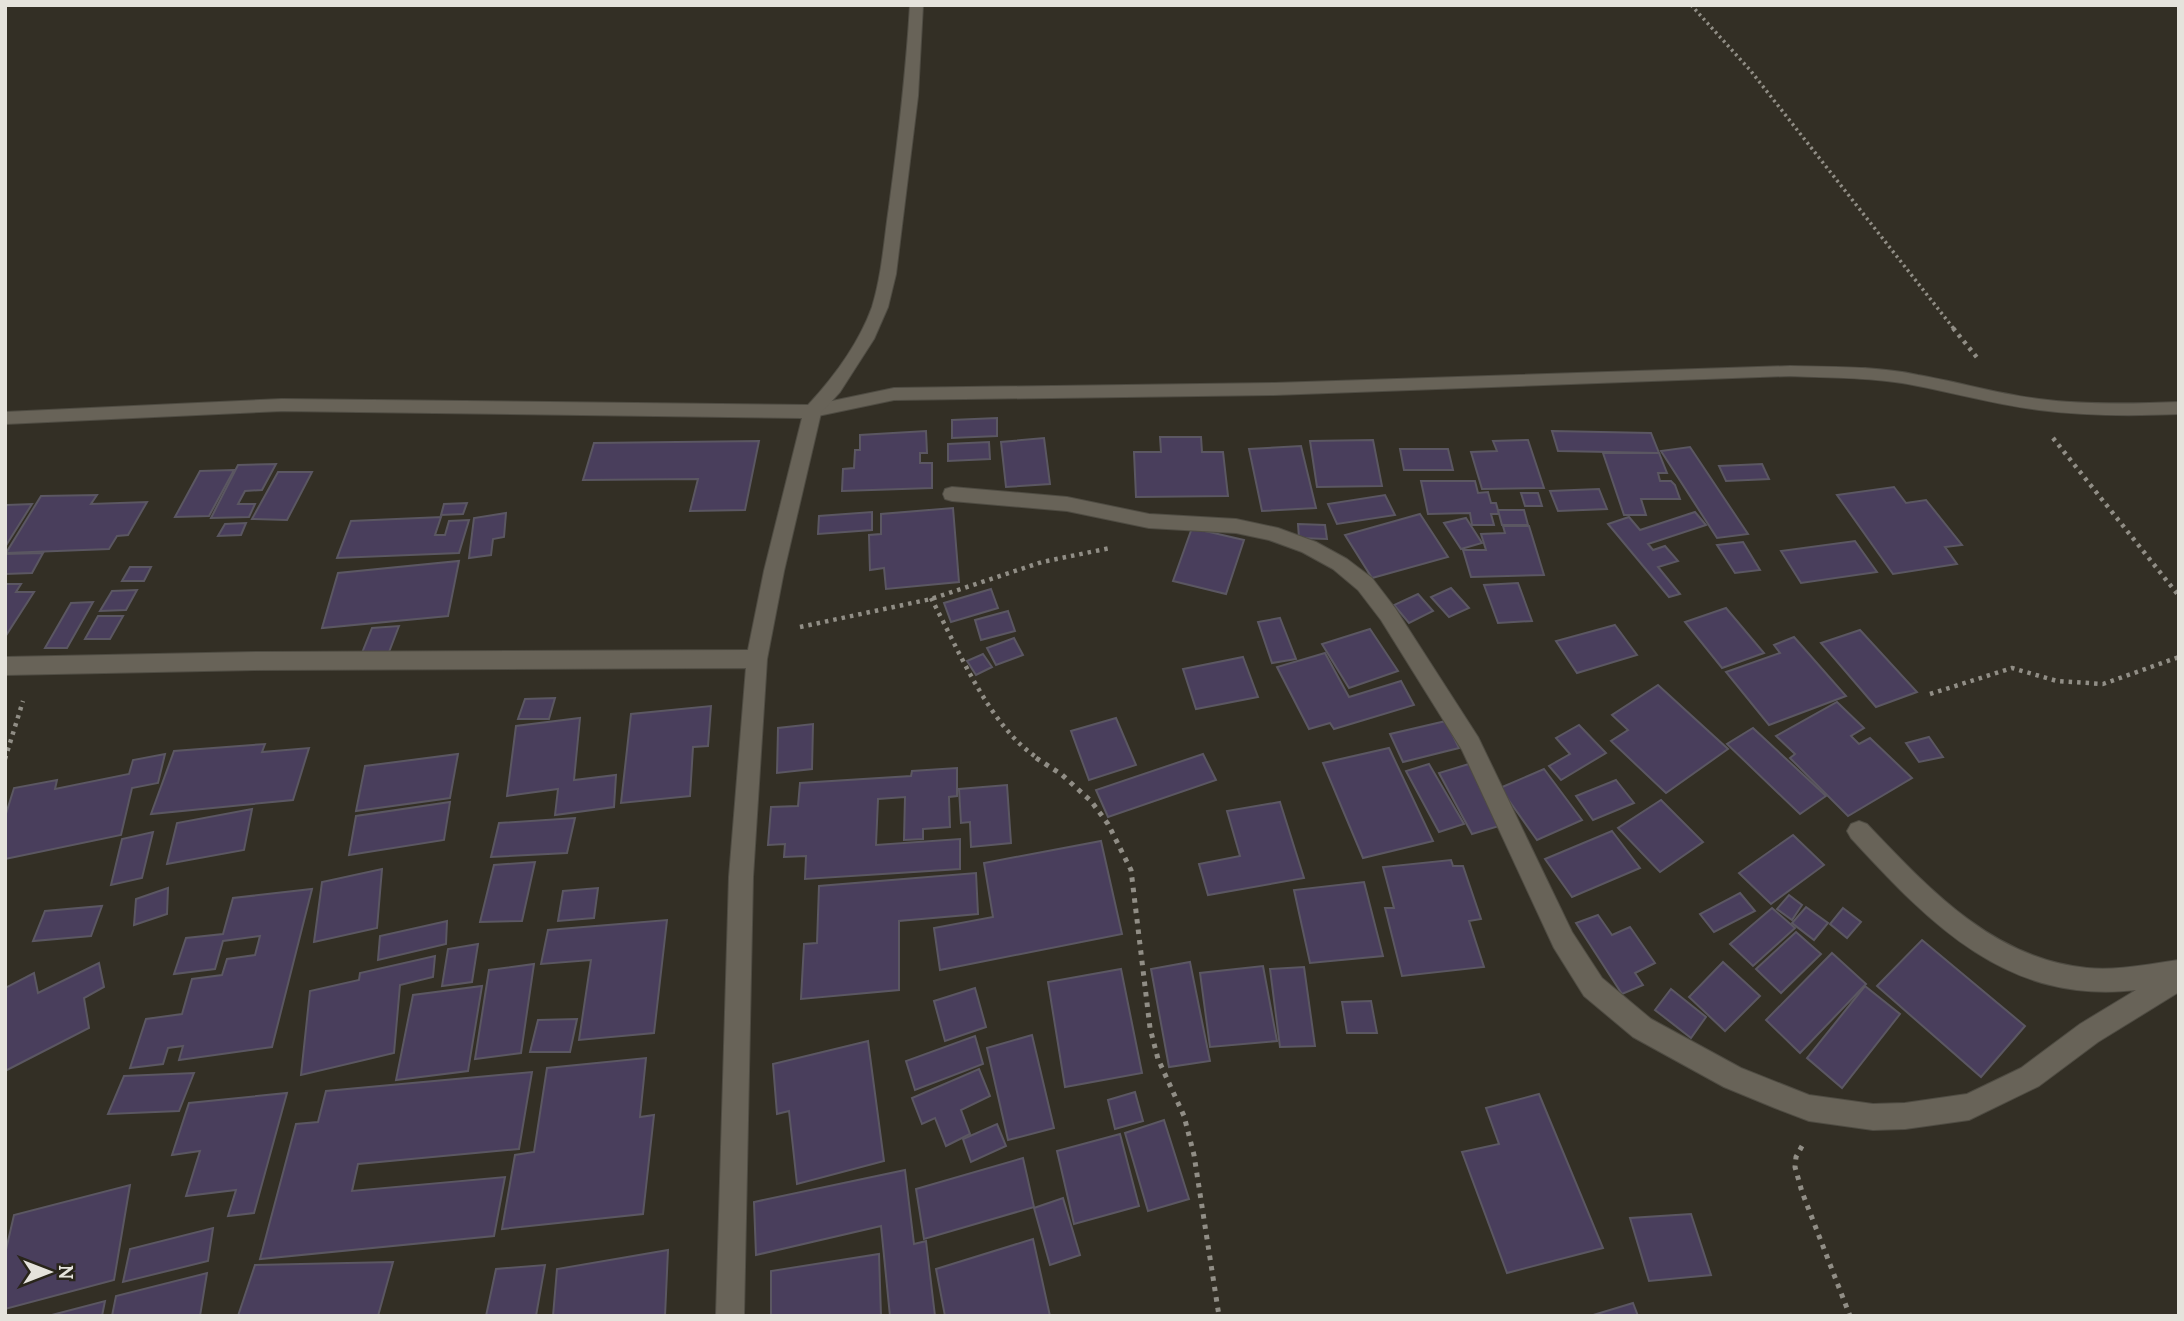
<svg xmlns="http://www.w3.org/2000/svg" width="2184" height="1321" font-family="Lora,serif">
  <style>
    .building { fill: #493e5c; stroke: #5b5762; stroke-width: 2 }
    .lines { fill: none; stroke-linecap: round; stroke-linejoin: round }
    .lane-casing { stroke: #4f4c43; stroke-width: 2 }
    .street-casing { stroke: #4f4c43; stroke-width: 2 }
    .path-far2 { stroke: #918e86; stroke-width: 3.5; stroke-dasharray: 2.5 3.5; stroke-linecap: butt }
    .path-far1 { stroke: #918e86; stroke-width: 4.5; stroke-dasharray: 3.5 5; stroke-linecap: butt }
    .path { stroke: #918e86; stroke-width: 5; stroke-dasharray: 4.5 6; stroke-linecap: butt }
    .lane { fill: #686358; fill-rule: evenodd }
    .street { fill: #686358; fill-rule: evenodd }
  </style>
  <rect width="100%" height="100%" fill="#332f25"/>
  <g class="building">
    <polygon points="997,418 997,436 952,438 952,420"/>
    <polygon points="926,431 927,453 920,453 920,463 932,463 932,488 842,491 843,469 854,468 855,450 860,450 860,435"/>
    <polygon points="1552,431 1651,433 1659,453 1558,451"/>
    <polygon points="1160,437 1201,437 1202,452 1223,452 1228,496 1136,497 1134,452 1161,452"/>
    <polygon points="1044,438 1050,484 1006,487 1001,442"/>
    <polygon points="1373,440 1382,486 1317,487 1310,441"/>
    <polygon points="1528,440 1544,488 1482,489 1471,452 1497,451 1493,441"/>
    <polygon points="759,441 745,510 690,511 698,479 583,480 594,443"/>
    <polygon points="989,442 990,459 948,461 948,444"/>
    <polygon points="1301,446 1316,508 1262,511 1249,449"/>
    <polygon points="1690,447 1748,534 1717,538 1661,451"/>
    <polygon points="1400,449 1448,449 1453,470 1404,470"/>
    <polygon points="1603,453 1659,453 1667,473 1658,473 1660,481 1671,481 1675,485 1680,499 1641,499 1646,515 1624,515"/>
    <polygon points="276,464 262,490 245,491 238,504 255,504 249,517 211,518 238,465"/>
    <polygon points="1762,464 1769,479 1726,481 1719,466"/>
    <polygon points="234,470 209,516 175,517 200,471"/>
    <polygon points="278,472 312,472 287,520 252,519"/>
    <polygon points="1421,481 1475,481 1478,493 1488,492 1491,503 1496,503 1499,514 1491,514 1494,525 1472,525 1470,513 1428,514"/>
    <polygon points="1894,487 1906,503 1926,500 1962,545 1945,547 1957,564 1893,574 1837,495"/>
    <polygon points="1599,489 1607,509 1558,511 1550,491"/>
    <polygon points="1521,493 1538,493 1542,506 1525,506"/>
    <polygon points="97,495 91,504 147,502 128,535 117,536 109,549 6,553 41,496"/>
    <polygon points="1385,495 1395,515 1337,524 1328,504"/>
    <polygon points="467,503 463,514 441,515 444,504"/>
    <polygon points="32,504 5,547 5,508 7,505"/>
    <polygon points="953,508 959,582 886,589 884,568 870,570 869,535 881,534 881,514"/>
    <polygon points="1498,510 1524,510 1528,525 1502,525"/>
    <polygon points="872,512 872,530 818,534 819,516"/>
    <polygon points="1695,512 1706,525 1648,544 1653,550 1665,546 1678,561 1658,567 1680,594 1669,597 1608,524 1629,517 1640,530"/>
    <polygon points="506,513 504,537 493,539 491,555 469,558 474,518"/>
    <polygon points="1420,514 1448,557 1372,578 1345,535"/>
    <polygon points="441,517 435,535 445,535 449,521 469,520 459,553 337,558 351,521"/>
    <polygon points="1466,518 1482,543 1461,549 1444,523"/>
    <polygon points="246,523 241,535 218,536 225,524"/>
    <polygon points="1298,524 1325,525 1327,539 1299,538"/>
    <polygon points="1503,526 1529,526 1544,575 1471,577 1463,550 1486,550 1481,534 1505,533"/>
    <polygon points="1192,528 1244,540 1226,594 1173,581"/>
    <polygon points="1855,541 1877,572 1801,583 1781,551"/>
    <polygon points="1743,542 1760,570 1735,573 1717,545"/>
    <polygon points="43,553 32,573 5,574 5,554"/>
    <polygon points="459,561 448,616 322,628 338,573"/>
    <polygon points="130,567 151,567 144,581 122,581"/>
    <polygon points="1518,583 1532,621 1498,623 1484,585"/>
    <polygon points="5,584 21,584 16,592 34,592 5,637"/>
    <polygon points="1451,588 1469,608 1449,617 1431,597"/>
    <polygon points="991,589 998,608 951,622 944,603"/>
    <polygon points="137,590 126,610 100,611 112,591"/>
    <polygon points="1418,594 1433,611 1409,623 1394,605"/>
    <polygon points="93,602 67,648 45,648 71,603"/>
    <polygon points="1726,608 1764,653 1722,668 1685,622"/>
    <polygon points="1008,611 1015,631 981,640 975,620"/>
    <polygon points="98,616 123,616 110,639 85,639"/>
    <polygon points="1280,618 1296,659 1272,663 1258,622"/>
    <polygon points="1615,625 1637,655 1577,673 1556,641"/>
    <polygon points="399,626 389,652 362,653 372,628"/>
    <polygon points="1370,629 1398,671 1349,688 1322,644"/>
    <polygon points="1860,630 1917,692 1876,707 1821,643"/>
    <polygon points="1794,637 1846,696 1769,725 1726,672 1780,653 1774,645"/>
    <polygon points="1014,638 1023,655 996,665 987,648"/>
    <polygon points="1325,653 1349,697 1401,681 1414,705 1334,729 1330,723 1309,729 1277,667"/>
    <polygon points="983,654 992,667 976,675 967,661"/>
    <polygon points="1243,657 1258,697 1196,709 1183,669"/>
    <polygon points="1658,685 1728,749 1666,793 1611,741 1628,730 1612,715"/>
    <polygon points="555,698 549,719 518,719 525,699"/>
    <polygon points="1837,702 1864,728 1851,736 1859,744 1870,738 1912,778 1848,816 1790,758 1795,754 1776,736"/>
    <polygon points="711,706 708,746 693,747 690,796 621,803 631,714"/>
    <polygon points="580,718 574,780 616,775 614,807 555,815 558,789 507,796 516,726"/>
    <polygon points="1116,718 1136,765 1089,780 1071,731"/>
    <polygon points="1446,721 1459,748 1403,762 1390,734"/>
    <polygon points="813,724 812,769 777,773 778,728"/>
    <polygon points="1579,725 1606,753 1561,780 1549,766 1570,754 1556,738"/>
    <polygon points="1753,728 1826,796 1800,814 1727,744"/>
    <polygon points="1929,737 1943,757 1919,762 1906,743"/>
    <polygon points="265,744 262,752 309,748 293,800 151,814 174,751"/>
    <polygon points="1389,748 1433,841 1363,858 1323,763"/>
    <polygon points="165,754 158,783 132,788 121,835 5,859 5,817 14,788 57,780 55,789 129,774 133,760"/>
    <polygon points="458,754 450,798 356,811 365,766"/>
    <polygon points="1203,754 1216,780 1108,817 1096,790"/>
    <polygon points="1472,763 1506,824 1472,834 1439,773"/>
    <polygon points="1429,764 1464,824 1439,832 1406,771"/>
    <polygon points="957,768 957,796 949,797 950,827 923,829 923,839 904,840 905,797 878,799 876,845 960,839 960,869 805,879 806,856 784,857 785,844 768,845 771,807 798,806 800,783 911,776 912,771"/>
    <polygon points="1544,769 1582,820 1537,840 1500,788"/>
    <polygon points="1616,780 1634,803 1593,820 1576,796"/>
    <polygon points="1007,785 1011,843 971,847 970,822 961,823 959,789"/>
    <polygon points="1661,800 1703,842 1660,872 1618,828"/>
    <polygon points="450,802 444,840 349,855 356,816"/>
    <polygon points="1280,802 1304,878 1208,895 1199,864 1240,856 1227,811"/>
    <polygon points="252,809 244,850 167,864 177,823"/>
    <polygon points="575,818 567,853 491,857 499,823"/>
    <polygon points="1612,831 1640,868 1572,897 1545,859"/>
    <polygon points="153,832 142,878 111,885 122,839"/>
    <polygon points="1793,835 1824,865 1771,904 1739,873"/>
    <polygon points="1101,841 1122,934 940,970 934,928 993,917 984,863"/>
    <polygon points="1451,860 1453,866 1463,866 1481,919 1469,921 1484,967 1402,976 1385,908 1394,908 1383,867"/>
    <polygon points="535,862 522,921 480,922 494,865"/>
    <polygon points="382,869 377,928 314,942 322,882"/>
    <polygon points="976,873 978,914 899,921 899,990 801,999 804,944 817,943 819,886"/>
    <polygon points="1364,882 1383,956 1310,963 1294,890"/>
    <polygon points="168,888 167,914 134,925 136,899"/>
    <polygon points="598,888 594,918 558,921 563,891"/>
    <polygon points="312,889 272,1047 179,1060 183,1046 168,1048 163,1064 130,1068 146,1019 182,1014 192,979 222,975 227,959 255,955 260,936 223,941 215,969 174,974 186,938 223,934 233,898"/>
    <polygon points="1740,893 1755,911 1714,932 1700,914"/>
    <polygon points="1789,895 1802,905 1792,920 1777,909"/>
    <polygon points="102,906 91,936 33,941 45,911"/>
    <polygon points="1806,907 1828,923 1814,940 1792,923"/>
    <polygon points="1772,908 1795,928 1753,966 1730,944"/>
    <polygon points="1843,908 1861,922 1847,938 1830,924"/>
    <polygon points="1598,915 1612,935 1630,927 1655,963 1635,973 1643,985 1622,994 1576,923"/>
    <polygon points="667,920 654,1033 579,1040 591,960 541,964 548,930"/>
    <polygon points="447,921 446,944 378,960 380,936"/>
    <polygon points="1796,932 1821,954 1781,993 1756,969"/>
    <polygon points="1922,940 2025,1026 1981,1077 1877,986"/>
    <polygon points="478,944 472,982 442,986 448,949"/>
    <polygon points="1832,953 1866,984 1800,1053 1766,1020"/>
    <polygon points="435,956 433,977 400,985 394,1053 301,1075 310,991 359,980 360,973"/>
    <polygon points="1190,962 1210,1061 1169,1067 1151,969"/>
    <polygon points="1723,962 1760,996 1725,1031 1689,997"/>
    <polygon points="99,963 104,987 84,998 89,1028 5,1071 5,988 34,973 38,993"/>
    <polygon points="534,964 521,1053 475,1059 489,970"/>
    <polygon points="1263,966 1277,1041 1210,1047 1200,973"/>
    <polygon points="1304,967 1315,1046 1280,1047 1270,969"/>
    <polygon points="1121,969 1142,1073 1065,1087 1048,982"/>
    <polygon points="482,986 468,1071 396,1080 413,995"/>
    <polygon points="1865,986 1900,1014 1842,1088 1807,1058"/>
    <polygon points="975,988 986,1027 945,1041 934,1001"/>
    <polygon points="1671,989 1706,1017 1691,1038 1655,1010"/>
    <polygon points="1371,1001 1377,1033 1347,1033 1342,1002"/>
    <polygon points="577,1019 570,1052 530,1052 538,1020"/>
    <polygon points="1032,1035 1054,1128 1008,1140 987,1048"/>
    <polygon points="975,1036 983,1064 915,1090 906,1061"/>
    <polygon points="868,1041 884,1161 797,1184 789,1111 777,1114 773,1064"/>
    <polygon points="646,1058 640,1117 654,1115 643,1214 502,1229 515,1155 534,1152 547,1068"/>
    <polygon points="979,1069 990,1096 961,1110 970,1134 946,1146 935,1118 922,1124 912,1098"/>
    <polygon points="532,1072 519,1149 358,1164 352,1191 505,1177 494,1236 260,1259 296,1124 318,1122 326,1091"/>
    <polygon points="194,1073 179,1111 108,1114 124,1076"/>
    <polygon points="1135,1092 1143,1121 1115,1129 1108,1100"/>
    <polygon points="287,1093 254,1213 228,1216 236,1190 186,1196 200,1151 172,1155 189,1103"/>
    <polygon points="1539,1094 1603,1248 1507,1273 1462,1152 1499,1144 1486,1108"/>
    <polygon points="1164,1120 1189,1199 1148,1211 1125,1133"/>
    <polygon points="997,1124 1006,1146 971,1162 963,1139"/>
    <polygon points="1120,1134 1139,1206 1074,1224 1057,1151"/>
    <polygon points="1023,1158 1034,1207 924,1239 916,1189"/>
    <polygon points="905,1170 914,1244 926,1241 935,1316 890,1316 881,1226 756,1255 754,1202"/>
    <polygon points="130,1185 114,1280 5,1309 5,1254 14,1215"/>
    <polygon points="1063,1198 1080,1255 1050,1265 1034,1208"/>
    <polygon points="1691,1214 1711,1275 1649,1281 1630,1218"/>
    <polygon points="213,1228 208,1261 123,1282 130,1249"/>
    <polygon points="1033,1239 1050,1316 945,1316 936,1269"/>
    <polygon points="668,1250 665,1316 553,1316 557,1269"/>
    <polygon points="879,1254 881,1316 771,1316 771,1271"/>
    <polygon points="393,1262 378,1316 238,1316 255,1265"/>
    <polygon points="545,1265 536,1316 486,1316 496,1269"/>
    <polygon points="207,1273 200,1316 112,1316 116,1296"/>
    <polygon points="105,1301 102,1316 48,1316"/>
    <polygon points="1633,1303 1638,1316 1590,1316"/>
  </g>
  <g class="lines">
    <g class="lane-casing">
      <path id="lane" d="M1790 366C1833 367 1876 366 1918 375 1959 382 1998 394 2039 399 2085 405 2133 404 2179 402V414C2133 416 2085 416 2039 410 1998 405 1959 394 1918 386 1876 377 1833 378 1790 376L1274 395 894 400 813 417 805 411 813 405 894 388 1274 383Z"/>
    </g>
    <g class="street-casing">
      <g id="street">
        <path d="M910 5H923L918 96 896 274 888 307 874 339 840 392 821 413 784 571 767 659 753 877 744 1316H716L729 877 746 668 255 670 5 675V657L255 652 748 650 764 571 802 418 282 411 5 424V412L282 399 808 405C834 377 859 343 872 307 882 275 884 240 889 207 898 140 906 73 910 5Z"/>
        <path d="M952 487 1067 497 1149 514 1236 519 1278 528 1316 542 1347 559 1372 578 1395 608 1478 737 1572 932 1602 978 1651 1019 1741 1068 1809 1095 1873 1104 1905 1103 1967 1094 2021 1068 2080 1024 2136 990C2008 1005 1931 925 1851 838L1847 831 1851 824 1859 821 1867 824C1929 889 1993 959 2087 968 2118 971 2149 964 2179 960V992L2098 1042 2039 1086 1969 1120 1905 1129 1873 1130 1809 1121 1775 1108 1724 1087 1633 1037 1584 996 1554 948 1462 750 1381 620 1358 590 1333 569 1302 552 1269 540 1236 533 1149 528 1067 511 952 501 945 499 943 494 945 489Z"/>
      </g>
    </g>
    <polyline class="path-far2" points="1691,5 1750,70 1954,329"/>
    <g class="path-far1">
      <polyline points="1953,328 1979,360"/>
      <polyline points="2053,438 2179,596"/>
      <path d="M931 598C959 650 989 727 1039 759"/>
      <polyline points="800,627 931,599 1042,562 1110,548"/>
      <polyline points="1930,694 2012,668 2057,681 2103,684 2179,657"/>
      <polyline points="5,759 23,701"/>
    </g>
    <g class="path">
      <polyline points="1036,758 1061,774 1091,801 1108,824 1131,870 1150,1028 1158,1059 1184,1116 1194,1155 1219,1316"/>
      <polyline points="1802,1146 1796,1157 1795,1167 1802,1192 1850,1316"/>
    </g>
    <use href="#lane" class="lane"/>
    <use href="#street" class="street"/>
  </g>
  <rect width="2184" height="1321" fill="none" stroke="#e5e3dc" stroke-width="14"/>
  <g transform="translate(49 1272) rotate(90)" stroke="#29251b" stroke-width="5" paint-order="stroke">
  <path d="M0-5L12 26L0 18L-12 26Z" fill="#e5e3dc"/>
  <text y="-10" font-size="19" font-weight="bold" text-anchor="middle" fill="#e5e3dc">N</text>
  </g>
</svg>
